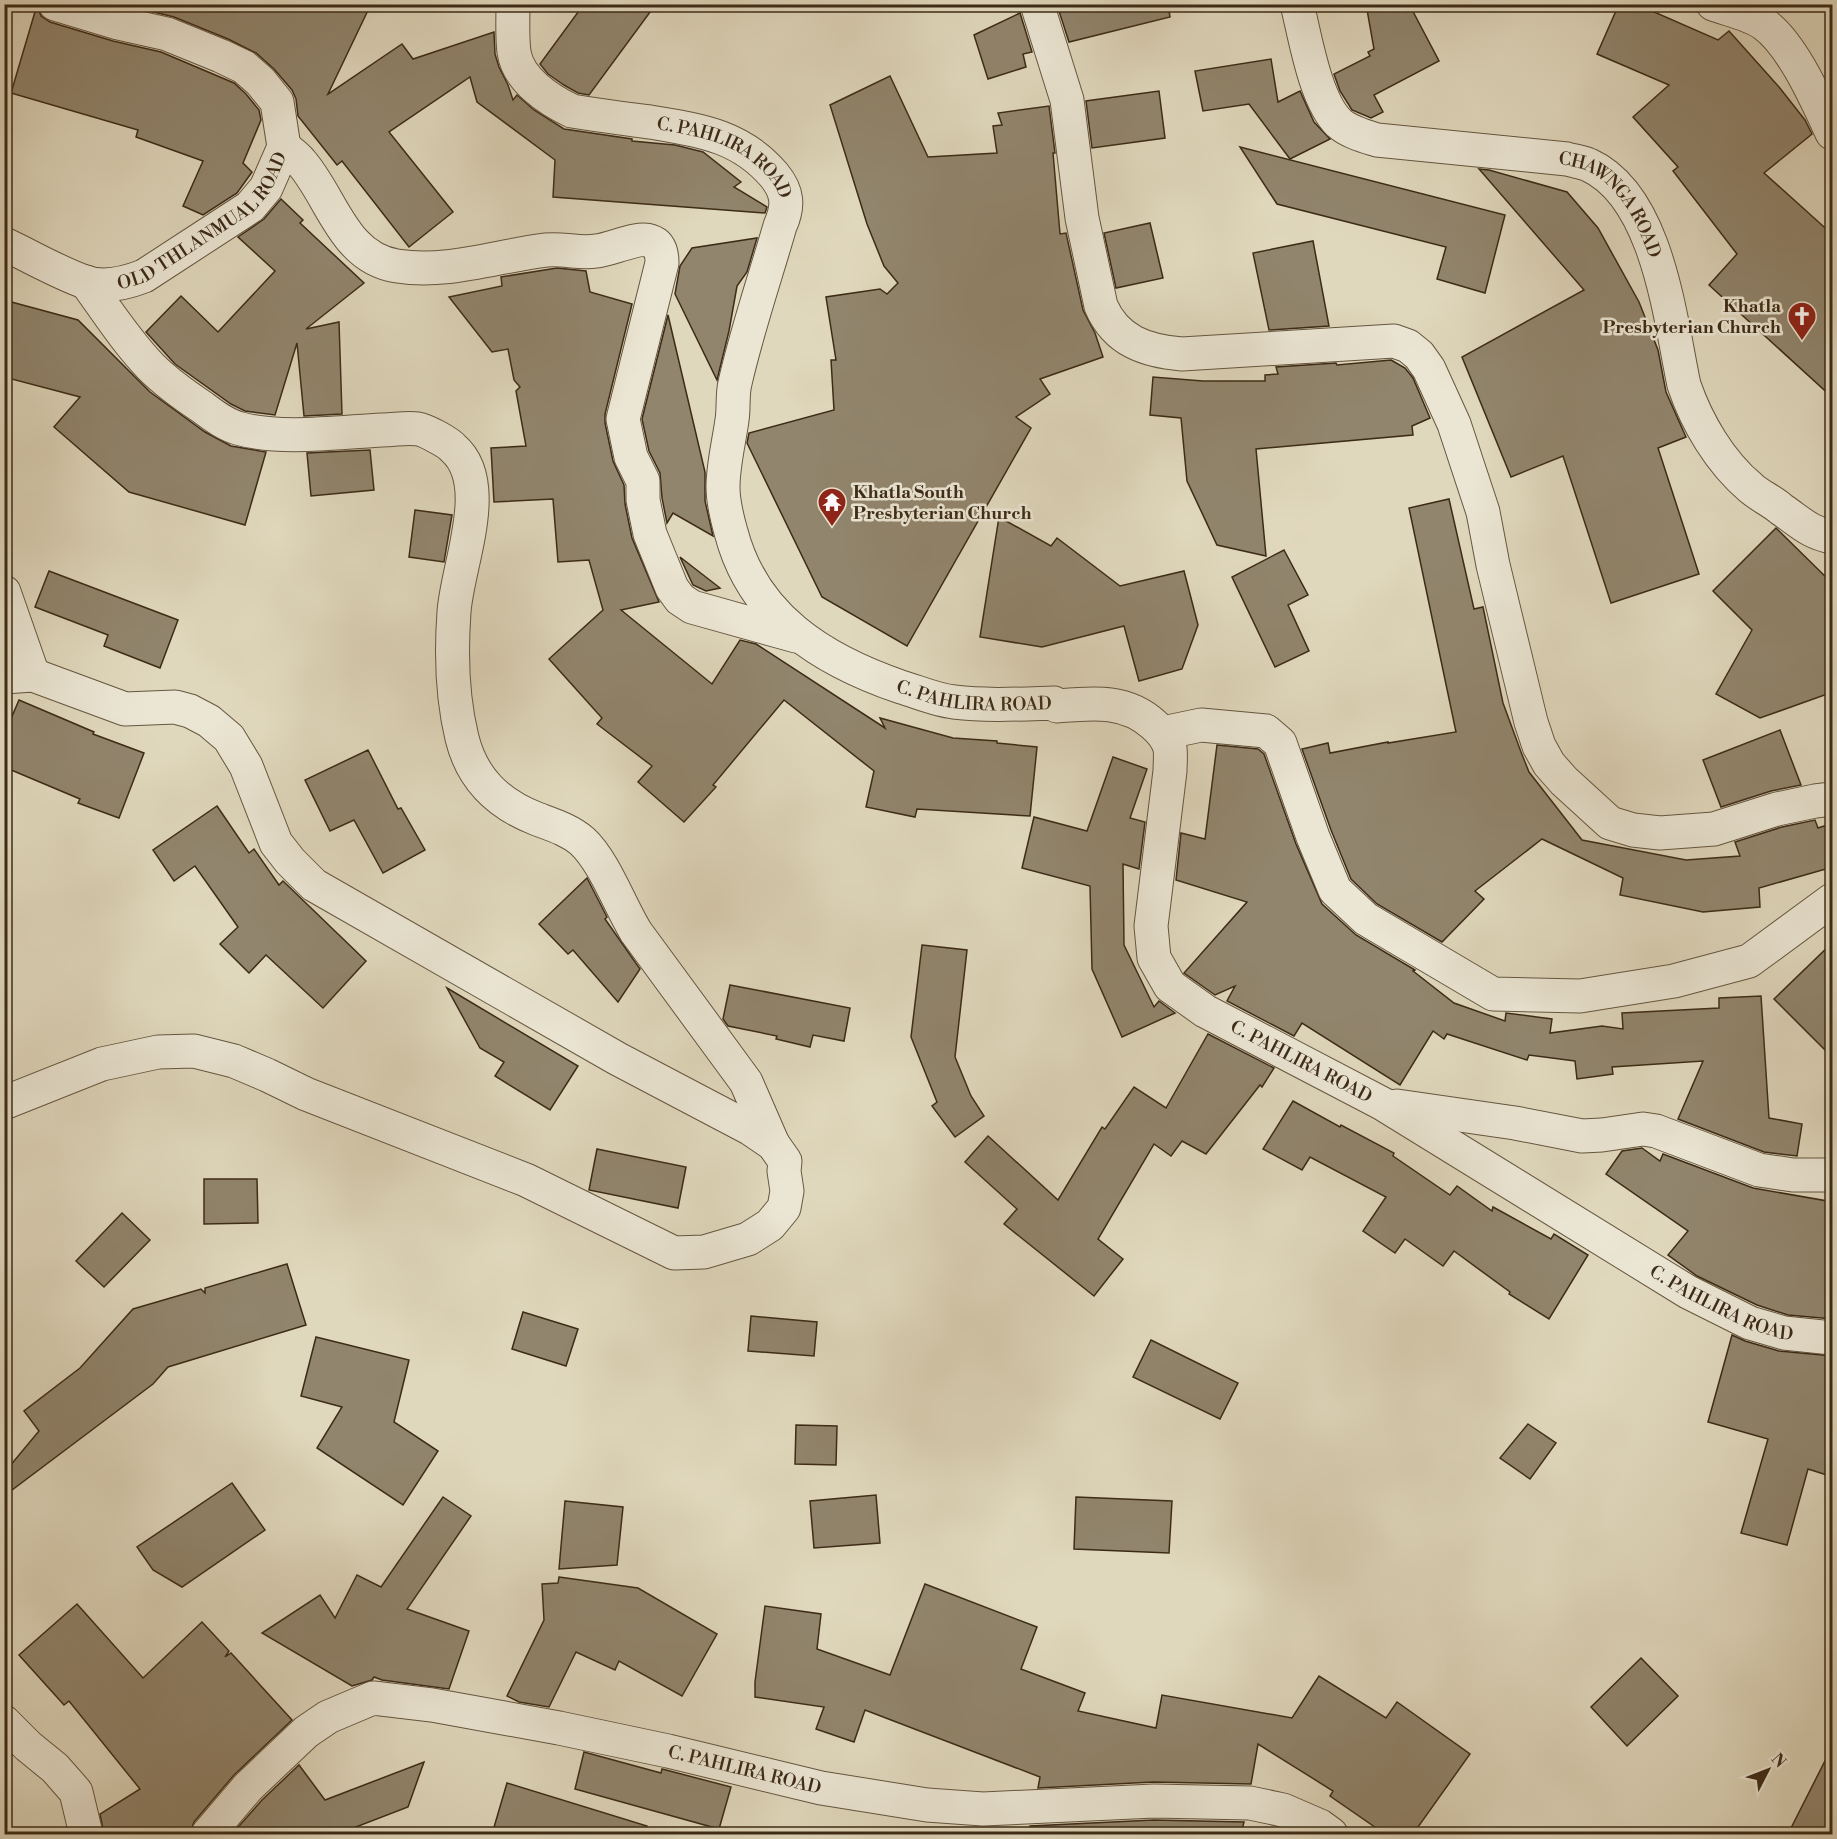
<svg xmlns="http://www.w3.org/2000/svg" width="1837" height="1839" font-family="'Libre Bodoni',serif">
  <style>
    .building { fill: #91856d; stroke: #3c2b17; stroke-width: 1.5 }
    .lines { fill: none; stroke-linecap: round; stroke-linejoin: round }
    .street-casing { stroke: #655640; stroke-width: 35 }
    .street { stroke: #ebe6d4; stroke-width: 33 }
    .labels { text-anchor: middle; stroke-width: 5; stroke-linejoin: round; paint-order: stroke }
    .street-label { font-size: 18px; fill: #3c2b17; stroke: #ebe6d4 }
    .poi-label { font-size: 18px; font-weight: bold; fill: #3c2b17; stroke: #ebe6d4; text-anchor: end }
  </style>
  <rect width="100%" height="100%" fill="#e0d8bd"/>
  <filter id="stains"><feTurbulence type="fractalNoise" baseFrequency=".00333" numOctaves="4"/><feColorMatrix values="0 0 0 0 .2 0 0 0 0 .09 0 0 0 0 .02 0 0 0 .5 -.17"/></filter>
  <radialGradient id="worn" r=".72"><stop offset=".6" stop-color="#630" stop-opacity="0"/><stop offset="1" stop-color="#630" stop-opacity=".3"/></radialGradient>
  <g class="building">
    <polygon points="122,4 371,4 328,94 402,44 413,59 494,32 495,54 499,67 508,85 513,100 517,95 534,110 564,129 632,139 632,141 675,145 703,152 741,182 734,187 767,207 765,213 553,197 555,160 477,102 470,77 389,132 453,212 409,247 342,161 337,165 298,116 296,99 292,90 274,69 256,53 228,39 174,17"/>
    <polygon points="584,4 656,4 589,95 578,93 564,85 548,74 540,64"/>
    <polygon points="1067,4 1168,4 1170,17 1069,42 1058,8"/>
    <polygon points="1366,4 1409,4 1439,61 1374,95 1383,112 1371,118 1352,110 1340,91 1334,74 1370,56 1368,52 1374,49"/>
    <polygon points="1619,4 1636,4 1718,40 1729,31 1779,87 1805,120 1812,134 1764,173 1833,235 1833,398 1709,285 1737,254 1673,171 1678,167 1633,117 1669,85 1597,54"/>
    <polygon points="37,5 41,16 50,22 113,41 161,52 234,83 246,94 259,110 261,120 243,163 252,172 237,193 203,215 183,206 203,161 136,137 138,130 11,93"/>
    <polygon points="1020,13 1032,52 1023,54 1026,67 988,79 974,35"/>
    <polygon points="1271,59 1278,102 1300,91 1314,122 1330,139 1290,159 1249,104 1203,111 1195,71"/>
    <polygon points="890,76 928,157 997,153 993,126 1002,125 998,113 1049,106 1055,153 1053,153 1060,234 1066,233 1083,310 1095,333 1103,357 1040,379 1050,394 1016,417 1031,428 907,646 822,597 747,443 749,433 834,410 831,360 836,360 826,297 880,289 887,294 898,283 884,266 867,224 830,105"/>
    <polygon points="1159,91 1165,138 1092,148 1086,101"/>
    <polygon points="1240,147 1505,215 1485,293 1437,279 1446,247 1277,204"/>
    <polygon points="1479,169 1489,170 1567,192 1598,228 1639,302 1658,350 1666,392 1686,437 1658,448 1699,574 1611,603 1563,456 1511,477 1462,357 1584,290"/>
    <polygon points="281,199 303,220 300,223 364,283 306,329 339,322 342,414 304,416 297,343 275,415 245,411 231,404 175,364 146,332 181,296 218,332 275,271 238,237 264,219"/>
    <polygon points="1150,223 1163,278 1116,288 1104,233"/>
    <polygon points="757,238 747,272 737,286 729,331 717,380 675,294 680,266 692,248"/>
    <polygon points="1313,241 1329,326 1269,330 1253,253"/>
    <polygon points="557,268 586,271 590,292 632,304 605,414 605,423 613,461 624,485 625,504 632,538 659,602 621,610 712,684 740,640 756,644 885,728 880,718 953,738 997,741 997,743 1037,747 1030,816 917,809 915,817 866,807 874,771 784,700 713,785 716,787 684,822 638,782 652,766 597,724 602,718 549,659 603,610 589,560 558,562 553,499 494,502 491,448 526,446 516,391 520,387 514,380 508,349 492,352 449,297 502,286 501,277"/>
    <polygon points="4,300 78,320 150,392 205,432 231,446 266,452 245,525 129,492 54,427 80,397 4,377"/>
    <polygon points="668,315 705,472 705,501 713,536 673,513 667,523 662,498 660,473 649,451 642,419"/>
    <polygon points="1391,360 1405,368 1413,378 1430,418 1412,426 1413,435 1256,449 1266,556 1217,545 1187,481 1181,418 1150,415 1153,377 1203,381 1265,381 1265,375 1278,374 1276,367 1336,363 1337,365"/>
    <polygon points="370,450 374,490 311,496 307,453"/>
    <polygon points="1449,499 1474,609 1483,607 1503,703 1521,752 1529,772 1582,840 1686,860 1740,856 1735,842 1782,827 1815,820 1818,828 1833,823 1833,867 1759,888 1760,907 1703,912 1620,895 1623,878 1542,839 1475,891 1484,899 1442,942 1377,904 1351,879 1331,830 1302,749 1328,743 1330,753 1388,742 1388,743 1456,732 1409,508"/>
    <polygon points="415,510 452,515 444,562 409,557"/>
    <polygon points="999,517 1051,546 1057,538 1120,586 1184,571 1198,625 1182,669 1139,681 1124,626 1042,647 980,637"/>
    <polygon points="1776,528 1833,584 1833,692 1760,718 1716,694 1752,630 1713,591"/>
    <polygon points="1284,550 1308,595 1288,605 1309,651 1275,667 1232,577"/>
    <polygon points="680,557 720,588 706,591 693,585"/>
    <polygon points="49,571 178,620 160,668 104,646 108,635 35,607"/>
    <polygon points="19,700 94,732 93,734 144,753 119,818 78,803 80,799 4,767 4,735"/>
    <polygon points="1780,730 1801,785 1771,791 1721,807 1703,760"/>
    <polygon points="1217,745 1258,749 1264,754 1296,844 1322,904 1356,935 1415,970 1413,971 1454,1003 1505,1021 1506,1013 1552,1019 1550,1033 1602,1026 1623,1029 1622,1013 1719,1008 1719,998 1761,996 1769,1118 1802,1124 1797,1156 1764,1152 1678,1119 1703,1061 1612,1067 1613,1074 1577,1079 1575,1061 1529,1055 1527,1060 1447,1034 1444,1039 1433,1031 1400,1085 1302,1023 1294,1036 1227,1001 1235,986 1215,995 1184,973 1247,902 1176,880 1181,833 1205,839"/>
    <polygon points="368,750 398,809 401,808 425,850 383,873 354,820 330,831 305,780"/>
    <polygon points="1113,757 1147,769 1130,818 1145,822 1139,869 1123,864 1124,945 1154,1007 1159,1001 1175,1013 1122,1037 1092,969 1090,886 1022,868 1034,817 1087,831"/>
    <polygon points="217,806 249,853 254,849 279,885 283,881 366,961 323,1008 266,955 249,973 220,944 238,927 195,866 174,881 153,850"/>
    <polygon points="587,878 607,917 605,919 640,969 618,1002 573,950 568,954 539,924"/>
    <polygon points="1833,942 1833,1058 1774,999"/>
    <polygon points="922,945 967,950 955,1057 971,1096 984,1116 955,1137 932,1106 937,1102 911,1037"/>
    <polygon points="730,985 850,1008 844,1041 813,1035 810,1047 776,1039 777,1036 728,1026 723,1019"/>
    <polygon points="447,988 578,1066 550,1110 495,1076 504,1062 480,1048"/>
    <polygon points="1208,1034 1274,1068 1262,1087 1260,1085 1206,1154 1182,1141 1171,1156 1154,1144 1098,1239 1123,1259 1094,1296 1004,1224 1017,1209 965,1162 988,1136 1058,1200 1102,1127 1105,1129 1134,1087 1166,1108"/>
    <polygon points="1293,1101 1340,1127 1341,1125 1394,1153 1393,1156 1450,1195 1457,1186 1492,1211 1493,1207 1551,1239 1554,1234 1588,1255 1549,1319 1509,1294 1510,1292 1454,1251 1443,1266 1405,1239 1395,1253 1363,1231 1386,1197 1310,1157 1302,1170 1263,1149"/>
    <polygon points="1642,1148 1660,1161 1663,1154 1753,1188 1833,1202 1833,1319 1788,1315 1757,1305 1697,1276 1668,1255 1688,1231 1606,1174 1622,1151"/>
    <polygon points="597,1149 686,1167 678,1208 589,1190"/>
    <polygon points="204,1179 257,1179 258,1223 204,1224"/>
    <polygon points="122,1213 150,1240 104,1287 76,1261"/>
    <polygon points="287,1264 306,1325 168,1367 153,1384 4,1496 4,1473 39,1431 24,1411 80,1368 133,1309 201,1289 205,1293 205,1288"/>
    <polygon points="523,1312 578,1329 566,1366 512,1349"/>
    <polygon points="751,1316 817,1322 814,1356 748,1351"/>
    <polygon points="1732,1335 1745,1341 1779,1351 1833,1356 1833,1477 1808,1469 1787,1545 1741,1533 1768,1439 1708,1422"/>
    <polygon points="316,1337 409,1360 394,1422 438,1451 403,1505 317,1448 342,1407 301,1396"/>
    <polygon points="1151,1340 1238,1383 1220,1419 1133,1377"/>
    <polygon points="1528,1424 1556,1443 1530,1479 1500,1458"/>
    <polygon points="796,1425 837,1426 836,1465 795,1464"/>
    <polygon points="232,1483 265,1530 182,1587 153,1570 137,1547"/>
    <polygon points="876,1495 880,1543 814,1548 810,1501"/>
    <polygon points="443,1497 471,1516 407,1609 469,1631 449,1689 382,1680 374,1677 372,1680 352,1686 262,1633 320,1595 335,1618 357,1575 381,1587"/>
    <polygon points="1076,1497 1172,1501 1169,1553 1074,1549"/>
    <polygon points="565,1501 623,1507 617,1565 559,1569"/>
    <polygon points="559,1577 638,1588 717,1634 682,1696 619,1661 615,1670 576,1652 549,1707 519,1702 507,1696 544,1620 542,1584 558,1583"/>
    <polygon points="925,1584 1037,1627 1021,1669 1085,1693 1078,1711 1156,1728 1162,1695 1292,1718 1319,1676 1386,1718 1397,1702 1470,1754 1413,1834 1385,1834 1330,1796 1333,1791 1258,1744 1251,1784 1153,1782 1038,1788 1040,1777 865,1710 854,1742 816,1729 824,1707 755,1697 755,1682 765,1606 821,1614 817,1649 890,1675"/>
    <polygon points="77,1604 143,1678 202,1622 229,1651 225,1657 231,1653 292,1720 234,1775 194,1822 190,1834 104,1834 100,1814 140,1789 69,1701 64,1705 19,1655"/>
    <polygon points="1641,1658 1678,1696 1627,1746 1591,1707"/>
    <polygon points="1833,1745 1833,1834 1788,1834"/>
    <polygon points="584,1752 661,1773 662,1769 731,1787 719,1829 575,1789"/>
    <polygon points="424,1762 408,1807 348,1830 352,1834 232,1834 262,1800 299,1765 325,1800"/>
    <polygon points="507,1783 647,1826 646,1834 492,1834"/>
    <polygon points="1154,1820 1244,1822 1241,1834 1029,1834 1030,1826"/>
  </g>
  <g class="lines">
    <g class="street-casing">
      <g id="street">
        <path id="s1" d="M513 4C513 20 512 37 514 52 518 80 549 100 572 111 598 115 624 119 650 122 698 130 740 135 774 175 788 192 789 206 780 226 765 278 747 330 735 383 732 395 734 408 732 420 729 442 723 465 723 487 723 502 727 518 731 532 753 617 822 660 901 687 918 692 936 700 954 702 987 706 1021 704 1054 703L1057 706C1092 703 1126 699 1154 725 1161 731 1167 738 1170 748 1171 755 1170 764 1170 771L1151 926 1154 958 1170 986 1205 1011 1383 1104 1688 1292 1750 1323 1784 1333 1832 1338"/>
        <path d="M1037 4 1067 100 1082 218 1101 306C1116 341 1146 351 1182 354L1394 341 1408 346 1419 355 1429 369 1454 424 1483 512 1493 565 1531 722 1539 746 1549 764 1564 781 1610 823 1633 830 1660 833 1714 829 1777 809 1815 801 1832 799"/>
        <path id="s2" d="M1297 4C1305 36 1315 100 1339 123 1349 132 1364 136 1377 140L1567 159C1574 161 1582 162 1589 165 1658 197 1670 319 1684 385 1697 423 1720 462 1751 488 1760 496 1772 501 1781 509 1800 522 1810 533 1832 537"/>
        <path d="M1713 4C1729 10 1750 14 1764 24 1793 45 1817 101 1832 133"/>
        <path d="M284 147C290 152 296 156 301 162 332 197 343 258 397 266 448 274 496 256 546 250 564 248 579 254 596 251 610 250 638 236 650 241 660 244 662 253 662 263L623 419 631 457 643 481V500L650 534 672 588 680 599 692 607 796 636"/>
        <path id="s3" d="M4 244C30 256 59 273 85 282 103 288 126 283 144 276L250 207 266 188 284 147 277 102 260 81 244 67 221 56 167 34 118 23 55 4"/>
        <path d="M86 282C107 311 126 341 151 367 166 382 184 395 202 407 214 416 227 426 241 429 280 440 341 432 382 430 394 430 407 427 418 429 425 430 448 442 453 448 494 483 457 566 454 612 451 653 452 697 462 738 472 779 498 804 537 819 553 825 569 830 582 841 604 861 620 906 636 932L746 1082 773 1144"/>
        <polyline points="4,592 33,675"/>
        <polyline points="4,677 33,675 125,709 175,707 190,711 209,721 229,738 246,766 276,843 290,861 314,885 618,1059 751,1129 773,1144 785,1161 784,1171 787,1191 784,1208 770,1225 748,1239 704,1252 674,1253 526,1180 306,1094 267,1075 234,1061 194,1051 158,1052 102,1064 4,1103"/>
        <polyline points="1163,733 1201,725 1266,731 1280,743 1313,837 1335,890 1366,919 1493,994 1580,996 1674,981 1749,961 1832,900"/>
        <polyline points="1397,1106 1515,1123 1582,1136 1602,1135 1643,1129 1656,1131 1759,1170 1793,1175 1832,1175"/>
        <polyline points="4,1722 28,1746 55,1768 76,1792 86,1834"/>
        <path id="s4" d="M208 1834 248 1787 306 1732 328 1717 373 1698 432 1705 559 1728 668 1751 821 1788 927 1805 983 1809 1154 1801 1250 1803 1283 1810 1320 1826 1331 1834"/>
      </g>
    </g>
    <use href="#street" class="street"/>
  </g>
  <defs>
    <g id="church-pin" transform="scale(1.5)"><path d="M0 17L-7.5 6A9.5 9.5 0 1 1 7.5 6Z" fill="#8f2418" stroke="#ebe6d4"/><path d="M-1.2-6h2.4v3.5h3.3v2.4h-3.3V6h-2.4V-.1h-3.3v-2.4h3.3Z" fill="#fff"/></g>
    <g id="temple-pin" transform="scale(1.5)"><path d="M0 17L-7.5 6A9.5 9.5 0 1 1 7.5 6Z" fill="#8f2418" stroke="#ebe6d4"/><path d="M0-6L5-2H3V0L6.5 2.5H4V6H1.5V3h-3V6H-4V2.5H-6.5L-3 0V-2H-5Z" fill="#fff"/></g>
  </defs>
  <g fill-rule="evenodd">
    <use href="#church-pin" x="1802" y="316"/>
    <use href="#temple-pin" x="832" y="502"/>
  </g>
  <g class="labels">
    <g class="street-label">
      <text dy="6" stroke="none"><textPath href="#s1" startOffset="298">C. PAHLIRA ROAD</textPath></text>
      <text dy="6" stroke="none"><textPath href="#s2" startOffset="426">CHAWNGA ROAD</textPath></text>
      <text dy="6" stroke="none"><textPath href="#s3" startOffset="231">OLD THLANMUAL ROAD</textPath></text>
      <text dy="6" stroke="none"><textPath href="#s1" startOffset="1035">C. PAHLIRA ROAD</textPath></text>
      <text dy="6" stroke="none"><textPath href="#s1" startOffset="1646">C. PAHLIRA ROAD</textPath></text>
      <text dy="6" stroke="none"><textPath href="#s1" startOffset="2132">C. PAHLIRA ROAD</textPath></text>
      <text dy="6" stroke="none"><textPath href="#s4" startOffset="596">C. PAHLIRA ROAD</textPath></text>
    </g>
    <g class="poi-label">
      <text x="1781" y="312">Khatla<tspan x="1781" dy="21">Presbyterian Church</tspan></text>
      <text x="853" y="498" text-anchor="start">Khatla South<tspan x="853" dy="21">Presbyterian Church</tspan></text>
    </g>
  </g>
  <rect width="1837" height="1839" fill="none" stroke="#e0d8bd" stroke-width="24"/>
  <rect x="6" y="6" width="1825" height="1827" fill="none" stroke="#3c2b17" stroke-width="3"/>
  <rect x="12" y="12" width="1813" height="1815" fill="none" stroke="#3c2b17" stroke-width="1.5"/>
  <g transform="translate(1768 1770) rotate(48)" stroke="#ebe6d4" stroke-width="4.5" paint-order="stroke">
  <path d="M0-4.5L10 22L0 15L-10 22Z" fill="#3c2b17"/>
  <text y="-9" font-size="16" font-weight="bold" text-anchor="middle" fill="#3c2b17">N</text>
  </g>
  <rect width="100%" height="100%" filter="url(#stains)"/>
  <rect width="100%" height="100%" fill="url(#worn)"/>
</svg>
